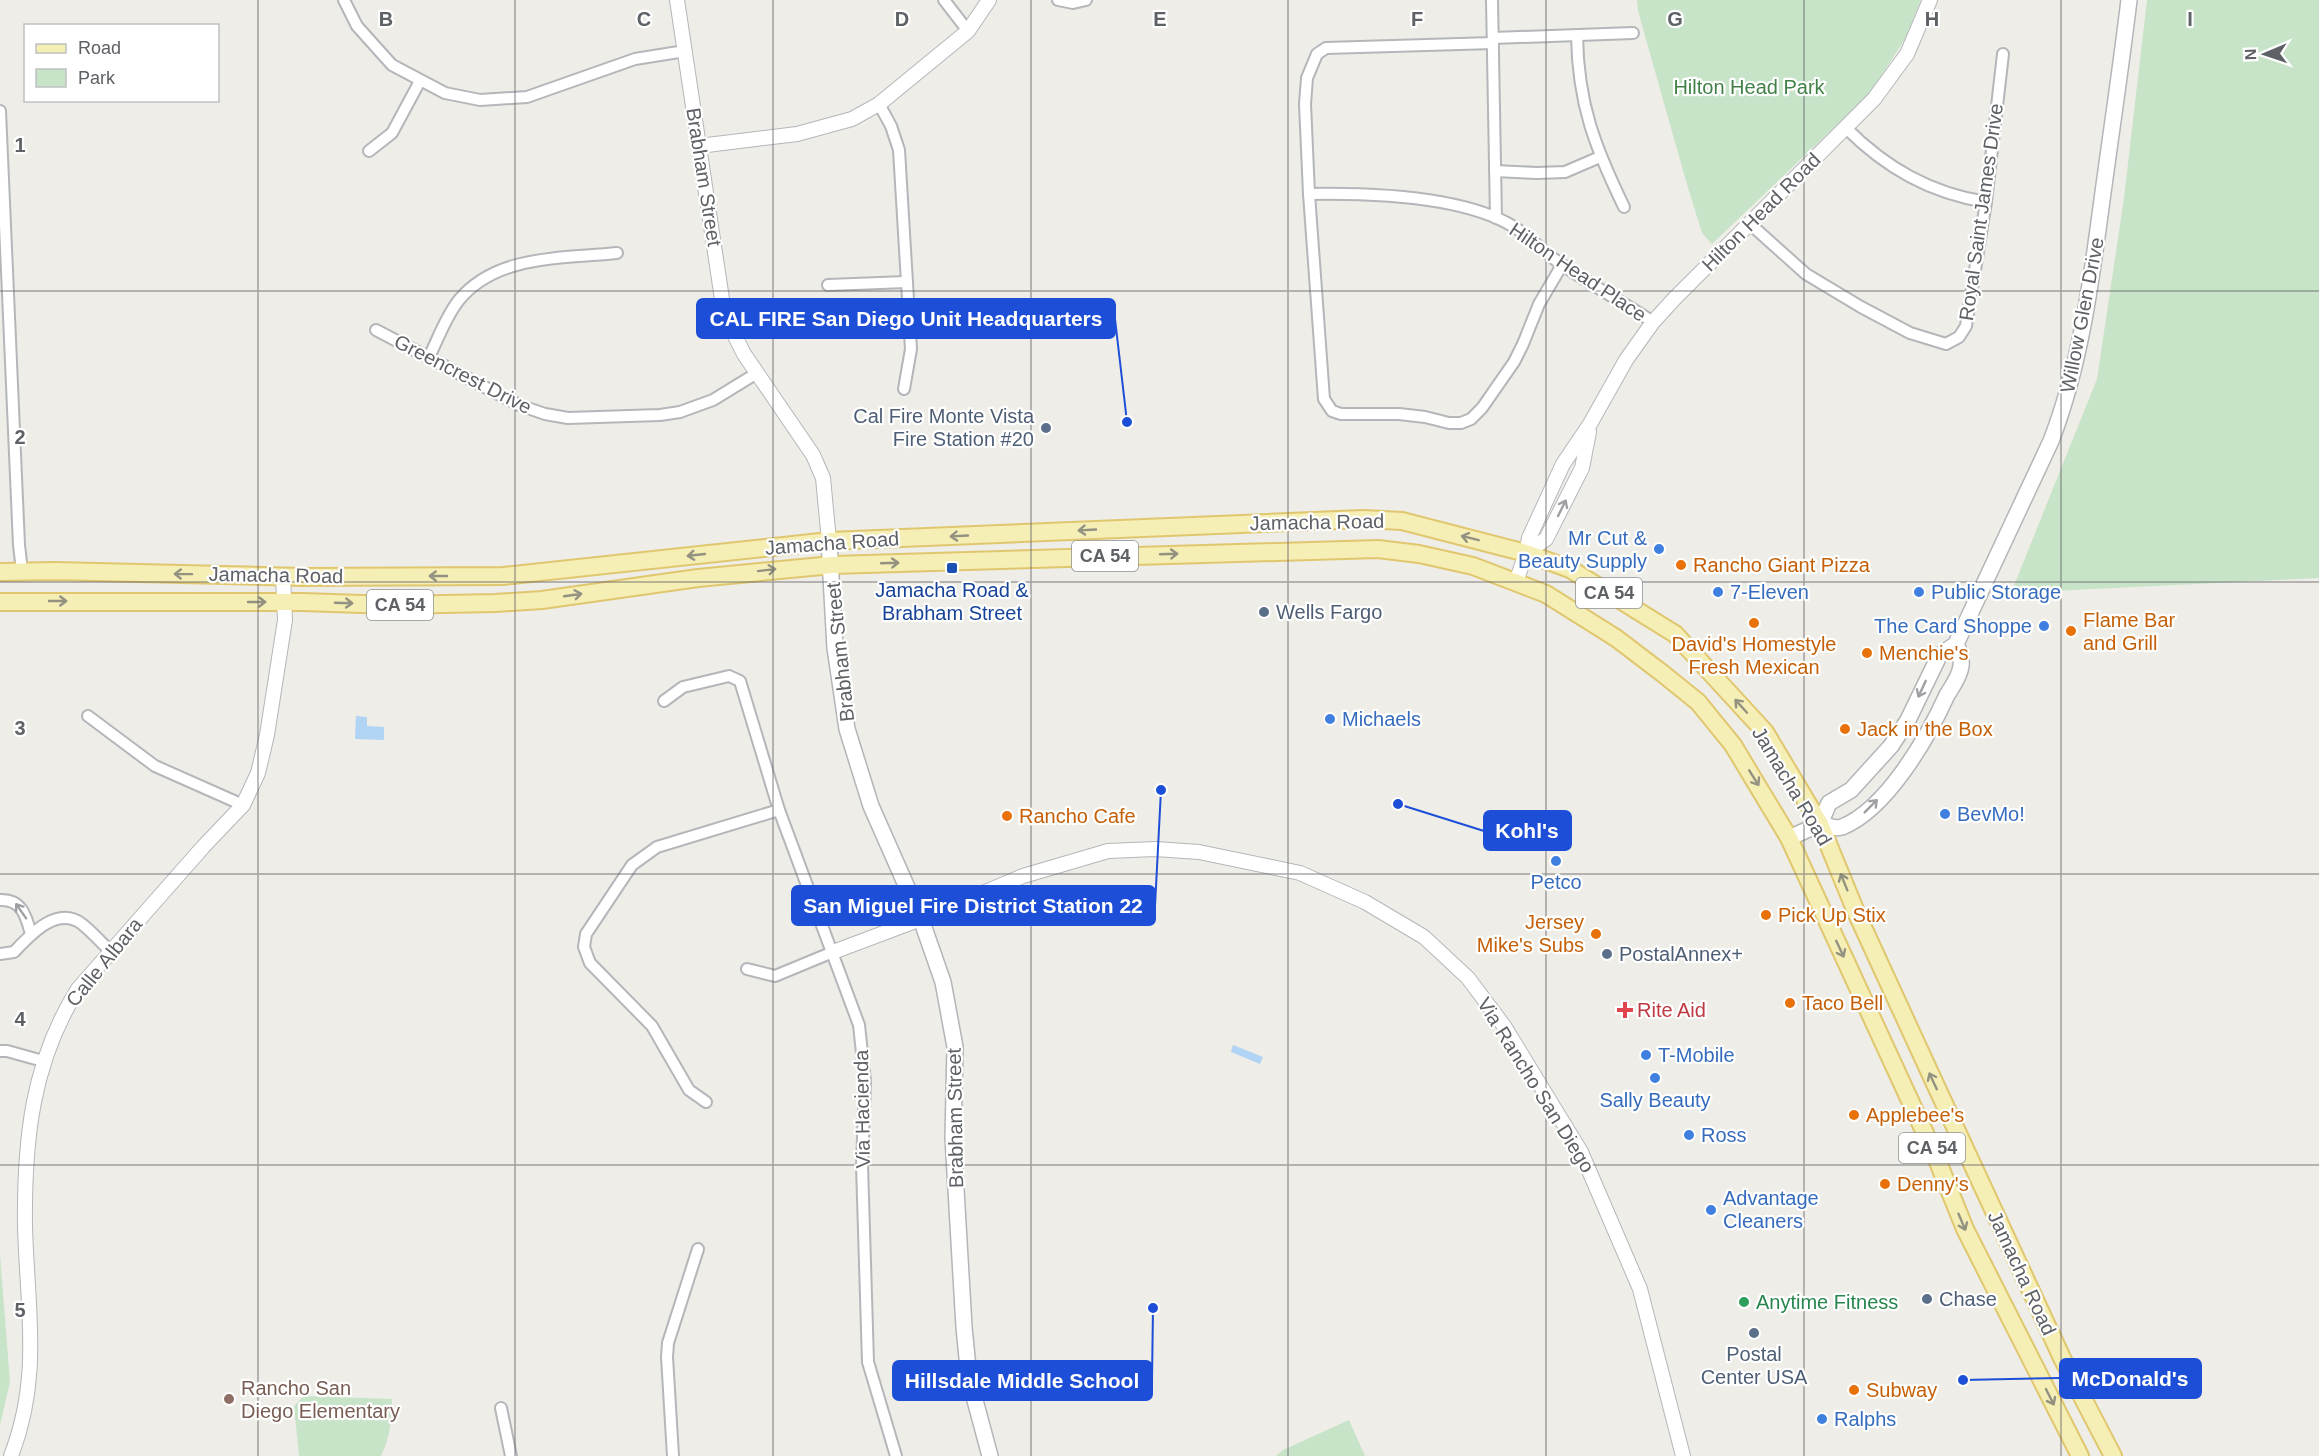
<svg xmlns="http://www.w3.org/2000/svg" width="2319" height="1456" font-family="Helvetica,sans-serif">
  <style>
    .green { fill: #c7e3c8 }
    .water { fill: #b1d3f4 }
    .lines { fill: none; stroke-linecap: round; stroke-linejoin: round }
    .minor-casing { stroke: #b4b6ba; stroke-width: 14 }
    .tertiary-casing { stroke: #b4b6ba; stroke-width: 16 }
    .secondary-casing { stroke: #b3b5b9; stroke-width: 18 }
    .primary-casing { stroke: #e0c76f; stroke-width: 20 }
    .minor { stroke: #fff; stroke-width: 10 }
    .tertiary { stroke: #fff; stroke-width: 14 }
    .secondary { stroke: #fff; stroke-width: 15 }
    .primary { stroke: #f5eeb5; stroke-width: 16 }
    .oneway { stroke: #9ea0a3 }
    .oneway2 { stroke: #939281 }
    .grid { fill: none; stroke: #5e6165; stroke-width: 1.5; stroke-opacity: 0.55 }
    .service-dot { fill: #5c6f8a; stroke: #fff; stroke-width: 2 }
    .shop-dot { fill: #3f7fe0; stroke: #fff; stroke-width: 2 }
    .food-dot { fill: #e8710a; stroke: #fff; stroke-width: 2 }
    .transit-dot { fill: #1a4fb4; stroke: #fff; stroke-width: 2 }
    .health-dot { fill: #e0444e; stroke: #fff; stroke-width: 2 }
    .leisure-dot { fill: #2e9e5b; stroke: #fff; stroke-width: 2 }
    .education-dot { fill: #8d6e63; stroke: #fff; stroke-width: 2 }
    .labels { text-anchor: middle; stroke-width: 4.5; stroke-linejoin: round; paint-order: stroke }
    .shield { fill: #fff; stroke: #8e9093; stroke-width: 1.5 }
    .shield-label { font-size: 18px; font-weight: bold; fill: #5e6165 }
    .park-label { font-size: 20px; fill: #418148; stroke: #fff }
    .street-label { font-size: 20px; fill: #5e6165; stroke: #fff }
    .service-label { font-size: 20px; fill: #4e5e75; stroke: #fff; text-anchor: start }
    .shop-label { font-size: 20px; fill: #366cbe; stroke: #fff; text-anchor: start }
    .food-label { font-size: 20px; fill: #c56008; stroke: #fff; text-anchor: start }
    .transit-label { font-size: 20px; fill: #164399; stroke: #fff }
    .health-label { font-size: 20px; fill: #be3a42; stroke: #fff; text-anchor: start }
    .leisure-label { font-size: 20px; fill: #27864d; stroke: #fff; text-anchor: start }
    .education-label { font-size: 20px; fill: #785e54; stroke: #fff; text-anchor: start }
    .grid-label { font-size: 20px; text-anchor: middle; font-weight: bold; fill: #5e6165; stroke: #fff; stroke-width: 4.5; stroke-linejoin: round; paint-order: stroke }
    .leader { fill: none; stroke: #1d4ed8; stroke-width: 2 }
    .callout-dot { fill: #1d4ed8; stroke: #fff; stroke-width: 2 }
    .callout { fill: #1d4ed8; stroke: #1d4ed8; stroke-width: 2 }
    .callout-label { font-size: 21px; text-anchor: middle; font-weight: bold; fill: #fff }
  </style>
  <rect width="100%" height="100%" fill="#eeede7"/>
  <g class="green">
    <polygon points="1637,0 1921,0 1905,39 1869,94 1712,244 1702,233 1686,181 1638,11"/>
    <polygon points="2147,0 2319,0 2319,578 2011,593 2097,379 2124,198"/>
    <polygon points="0,1255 10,1382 0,1425"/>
    <path d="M304 1396 392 1399C392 1419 390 1437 381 1456H299L294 1406Z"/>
    <polygon points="1349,1420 1365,1456 1276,1456 1283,1450"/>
  </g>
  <g class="water">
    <polygon points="356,716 367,717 367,726 384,727 384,740 355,739"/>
    <polygon points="1233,1045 1263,1057 1260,1064 1231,1052"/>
  </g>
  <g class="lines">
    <g class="minor-casing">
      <g id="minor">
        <polyline points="344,0 357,26 392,65 445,93 480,100 527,97 635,59 685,51"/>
        <polyline points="944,0 968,31"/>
        <polyline points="1058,0 1073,3 1086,0"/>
        <polyline points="1492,0 1496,218"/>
        <path d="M1577 36C1578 104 1595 147 1624 207"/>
        <polyline points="1493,38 1633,33"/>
        <polyline points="1493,43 1326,48 1317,54 1307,78 1305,104 1309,194 1324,399 1332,411 1341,414 1399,414 1425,417 1449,423 1461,423 1471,419 1482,408 1514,362 1523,344 1539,304 1562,265"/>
        <polyline points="879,104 891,126 899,150 911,349 904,389"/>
        <polyline points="0,111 19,545 22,571"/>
        <path d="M1846 128C1886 168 1930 193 1986 202"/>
        <polyline points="369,151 392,133 420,81"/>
        <polyline points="1495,171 1537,173 1565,172 1600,157"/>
        <path d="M1309 194C1368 193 1462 195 1514 227 1532 238 1546 255 1564 266 1593 286 1624 303 1653 322"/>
        <polyline points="1749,223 1806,274 1861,307 1910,333 1946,344 1959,337 1966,326 1986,202 2003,54"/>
        <polyline points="828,285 906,282"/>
        <polyline points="376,330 519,405 545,414 568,418 660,415 680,412 713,400 757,373"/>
        <path d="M429 357C438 339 446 316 459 300 497 254 563 259 617 253"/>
        <polyline points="664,701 683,687 729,676 740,681 779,810 859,1025 865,1081 862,1165 868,1362 896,1456"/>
        <polyline points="88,716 155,766 243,805"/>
        <path d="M0 900C22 899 26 916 31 934"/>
        <path d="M0 954 14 952C30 935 57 905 82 924 92 932 101 942 110 951"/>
        <polyline points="747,969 775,976 833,952"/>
        <polyline points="0,1051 7,1051 43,1061"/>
        <polyline points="706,1102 689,1090 652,1026 590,963 584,947 586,934 632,865 657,847 779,810"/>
        <polyline points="501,1408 511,1456"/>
        <polyline points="673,1456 667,1357 668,1343 698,1249"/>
      </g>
    </g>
    <g class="tertiary-casing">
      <g id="tertiary">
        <polyline points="677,0 722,299 734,334 744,354 813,455 823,478 829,541"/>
        <polyline points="699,146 797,134 852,119 879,104 968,31 989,0"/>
        <polyline points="1526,553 1546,539 1582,468 1589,432"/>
        <polyline points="1516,582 1526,553 1529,538 1563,464 1590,424 1626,360 1653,322 1675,298 1874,99 1907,54 1930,0"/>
        <polyline points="833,952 921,919 1023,876 1108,851 1155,849 1199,852 1300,873 1365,902 1424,937 1468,978 1504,1026 1581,1152 1640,1289 1683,1456"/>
        <path d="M11 1456C42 1376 27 1308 25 1226 24 1140 32 1062 78 989L203 847 243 805 258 773 267 735 285 620 283 576"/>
      </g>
    </g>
    <g class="secondary-casing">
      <g id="secondary">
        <polyline points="829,541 835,648 847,729 871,806 921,919 943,982 955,1047 953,1138 964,1327 969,1378 990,1456"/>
        <path d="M1820 824 1829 803 1851 790 1891 746 1908 720 1939 656 1956 644 2051 441C2081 363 2091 282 2102 200 2111 133 2121 67 2129 0"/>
        <path d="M1789 838 1820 824C1828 824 1833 830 1842 827 1887 809 1928 737 1947 695 1952 687 1960 676 1961 666 1962 659 1959 650 1956 644"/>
      </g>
    </g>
    <g class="primary-casing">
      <g id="primary">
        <polyline points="0,572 55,571 303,577 503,576 829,541 1363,519 1402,521 1526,553 1570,569 1675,634 1765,732 1820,824 1856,912 1930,1073 2062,1358 2113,1456"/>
        <polyline points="0,602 302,602 392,605 495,603 542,600 698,578 832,565 1378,549 1419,554 1473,566 1546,594 1616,638 1662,673 1698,702 1733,745 1789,838 1936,1157 1965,1229 2080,1456"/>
      </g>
    </g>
    <use href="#minor" class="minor"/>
    <use href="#tertiary" class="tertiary"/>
    <use href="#secondary" class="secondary"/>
    <use href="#primary" class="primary"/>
  </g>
  <defs><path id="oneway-shaft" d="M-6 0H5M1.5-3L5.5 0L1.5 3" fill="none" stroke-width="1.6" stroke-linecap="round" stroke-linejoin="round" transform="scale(1.5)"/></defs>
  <g class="oneway">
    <use href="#oneway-shaft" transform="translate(1562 508) rotate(-64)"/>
    <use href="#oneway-shaft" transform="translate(1922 689) rotate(115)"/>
    <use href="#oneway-shaft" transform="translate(1871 806) rotate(-45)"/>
    <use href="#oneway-shaft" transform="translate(21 911) rotate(-125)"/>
  </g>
  <g class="oneway2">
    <use href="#oneway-shaft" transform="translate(1087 530) rotate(177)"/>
    <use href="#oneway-shaft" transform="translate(959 536) rotate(177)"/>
    <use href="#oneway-shaft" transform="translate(1470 538) rotate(-166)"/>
    <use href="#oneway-shaft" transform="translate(1169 554) rotate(-2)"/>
    <use href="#oneway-shaft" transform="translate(696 555) rotate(174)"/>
    <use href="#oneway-shaft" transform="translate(890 563) rotate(-2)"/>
    <use href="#oneway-shaft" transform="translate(767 570) rotate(-7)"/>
    <use href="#oneway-shaft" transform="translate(183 574) rotate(-179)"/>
    <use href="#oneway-shaft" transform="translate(438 576) rotate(180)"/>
    <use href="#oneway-shaft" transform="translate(573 595) rotate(-8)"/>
    <use href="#oneway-shaft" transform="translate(58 601)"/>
    <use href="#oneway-shaft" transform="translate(257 602)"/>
    <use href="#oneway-shaft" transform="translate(344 603) rotate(2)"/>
    <use href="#oneway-shaft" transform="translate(1741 706) rotate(-132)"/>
    <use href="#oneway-shaft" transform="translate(1754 778) rotate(58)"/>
    <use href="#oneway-shaft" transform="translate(1844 882) rotate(-112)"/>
    <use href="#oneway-shaft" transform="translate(1840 949) rotate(65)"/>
    <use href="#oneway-shaft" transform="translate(1933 1081) rotate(-115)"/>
    <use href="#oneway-shaft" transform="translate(1962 1222) rotate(67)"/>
    <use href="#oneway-shaft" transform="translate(2050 1397) rotate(63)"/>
  </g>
  <path class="grid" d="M258 0V1456M515 0V1456M773 0V1456M1031 0V1456M1288 0V1456M1546 0V1456M1804 0V1456M2061 0V1456M0 291H2319M0 582H2319M0 874H2319M0 1165H2319"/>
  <g class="service-dot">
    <circle cx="1046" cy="428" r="6"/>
    <circle cx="1264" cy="612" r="6"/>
    <circle cx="1607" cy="954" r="6"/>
    <circle cx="1927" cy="1299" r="6"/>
    <circle cx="1754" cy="1333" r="6"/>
  </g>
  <g class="shop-dot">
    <circle cx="1659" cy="549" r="6"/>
    <circle cx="1718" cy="592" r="6"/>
    <circle cx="1919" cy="592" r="6"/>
    <circle cx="2044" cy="626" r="6"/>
    <circle cx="1330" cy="719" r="6"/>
    <circle cx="1945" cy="814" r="6"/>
    <circle cx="1556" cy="861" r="6"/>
    <circle cx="1646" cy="1055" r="6"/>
    <circle cx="1655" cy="1078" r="6"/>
    <circle cx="1689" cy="1135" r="6"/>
    <circle cx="1711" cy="1210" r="6"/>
    <circle cx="1822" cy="1419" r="6"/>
  </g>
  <g class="food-dot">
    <circle cx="1681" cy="565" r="6"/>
    <circle cx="1754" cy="623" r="6"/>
    <circle cx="2071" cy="631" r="6"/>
    <circle cx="1867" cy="653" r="6"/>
    <circle cx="1845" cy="729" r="6"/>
    <circle cx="1007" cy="816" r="6"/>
    <circle cx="1766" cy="915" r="6"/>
    <circle cx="1596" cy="934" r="6"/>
    <circle cx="1790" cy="1003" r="6"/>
    <circle cx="1854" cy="1115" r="6"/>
    <circle cx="1885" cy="1184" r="6"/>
    <circle cx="1854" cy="1390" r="6"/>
  </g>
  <rect class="transit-dot" x="946" y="562" width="12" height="12" rx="3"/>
  <path class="health-dot" d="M1622 1001h6v6h6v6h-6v6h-6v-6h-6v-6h6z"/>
  <circle class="leisure-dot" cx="1744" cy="1302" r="6"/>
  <circle class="education-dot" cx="229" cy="1399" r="6"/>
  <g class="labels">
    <g class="shield">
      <rect x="1072" y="541" width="66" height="30" rx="4.5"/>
      <rect x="1576" y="578" width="66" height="30" rx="4.5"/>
      <rect x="367" y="590" width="66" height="30" rx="4.5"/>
      <rect x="1899" y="1133" width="66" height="30" rx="4.5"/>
    </g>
    <g class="shield-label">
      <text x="1105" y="562">CA 54</text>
      <text x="1609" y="599">CA 54</text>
      <text x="400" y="611">CA 54</text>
      <text x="1932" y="1154">CA 54</text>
    </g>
    <g class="park-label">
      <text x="1749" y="94">Hilton Head Park</text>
    </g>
    <g class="street-label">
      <text transform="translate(704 177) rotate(81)" y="7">Brabham Street</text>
      <text transform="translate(1761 212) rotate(-45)" y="7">Hilton Head Road</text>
      <text transform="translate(1981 212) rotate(-82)" y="7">Royal Saint James Drive</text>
      <text transform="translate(1578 272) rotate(34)" y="7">Hilton Head Place</text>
      <text transform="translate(2082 315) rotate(-79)" y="7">Willow Glen Drive</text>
      <text transform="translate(463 374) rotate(27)" y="7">Greencrest Drive</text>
      <text transform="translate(1317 522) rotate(-1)" y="7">Jamacha Road</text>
      <text transform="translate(832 543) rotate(-4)" y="7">Jamacha Road</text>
      <text transform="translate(276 575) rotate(1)" y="7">Jamacha Road</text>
      <text transform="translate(840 652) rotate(-96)" y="7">Brabham Street</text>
      <text transform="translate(1792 786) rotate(59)" y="7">Jamacha Road</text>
      <text transform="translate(104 962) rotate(-51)" y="7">Calle Albara</text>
      <text transform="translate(1536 1085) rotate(58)" y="7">Via Rancho San Diego</text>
      <text transform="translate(862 1109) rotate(-91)" y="7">Via Hacienda</text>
      <text transform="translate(955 1118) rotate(-91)" y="7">Brabham Street</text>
      <text transform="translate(2022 1273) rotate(65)" y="7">Jamacha Road</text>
    </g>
    <g class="service-label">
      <text x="1034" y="423" text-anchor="end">Cal Fire Monte Vista<tspan x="1034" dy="23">Fire Station #20</tspan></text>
      <text x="1276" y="619">Wells Fargo</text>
      <text x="1619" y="961">PostalAnnex+</text>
      <text x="1939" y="1306">Chase</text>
      <text x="1754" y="1361" text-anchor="middle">Postal<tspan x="1754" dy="23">Center USA</tspan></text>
    </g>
    <g class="shop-label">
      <text x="1647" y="545" text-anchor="end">Mr Cut &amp;<tspan x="1647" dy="23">Beauty Supply</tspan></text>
      <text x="1730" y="599">7-Eleven</text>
      <text x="1931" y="599">Public Storage</text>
      <text x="2032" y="633" text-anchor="end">The Card Shoppe</text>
      <text x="1342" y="726">Michaels</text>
      <text x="1957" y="821">BevMo!</text>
      <text x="1556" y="889" text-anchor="middle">Petco</text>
      <text x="1658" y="1062">T-Mobile</text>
      <text x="1655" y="1107" text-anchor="middle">Sally Beauty</text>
      <text x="1701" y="1142">Ross</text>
      <text x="1723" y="1205">Advantage<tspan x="1723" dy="23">Cleaners</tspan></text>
      <text x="1834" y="1426">Ralphs</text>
    </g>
    <g class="food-label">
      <text x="1693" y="572">Rancho Giant Pizza</text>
      <text x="2083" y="627">Flame Bar<tspan x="2083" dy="23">and Grill</tspan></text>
      <text x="1754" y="651" text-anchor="middle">David's Homestyle<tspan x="1754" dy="23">Fresh Mexican</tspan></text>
      <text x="1879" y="660">Menchie's</text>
      <text x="1857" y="736">Jack in the Box</text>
      <text x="1019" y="823">Rancho Cafe</text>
      <text x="1778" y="922">Pick Up Stix</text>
      <text x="1584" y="929" text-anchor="end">Jersey<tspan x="1584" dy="23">Mike's Subs</tspan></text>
      <text x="1802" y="1010">Taco Bell</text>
      <text x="1866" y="1122">Applebee's</text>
      <text x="1897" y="1191">Denny's</text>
      <text x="1866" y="1397">Subway</text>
    </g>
    <g class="transit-label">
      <text x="952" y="597">Jamacha Road &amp;<tspan x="952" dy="23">Brabham Street</tspan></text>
    </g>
    <g class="health-label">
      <text x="1637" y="1017">Rite Aid</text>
    </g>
    <g class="leisure-label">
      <text x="1756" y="1309">Anytime Fitness</text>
    </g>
    <g class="education-label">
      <text x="241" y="1395">Rancho San<tspan x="241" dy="23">Diego Elementary</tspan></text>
    </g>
  </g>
  <g class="grid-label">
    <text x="386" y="26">B</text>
    <text x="644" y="26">C</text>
    <text x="902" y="26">D</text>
    <text x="1160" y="26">E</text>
    <text x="1417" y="26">F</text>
    <text x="1675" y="26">G</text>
    <text x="1932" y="26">H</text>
    <text x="2190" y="26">I</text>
    <text x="20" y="152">1</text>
    <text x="20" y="444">2</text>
    <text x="20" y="735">3</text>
    <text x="20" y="1026">4</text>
    <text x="20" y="1317">5</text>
  </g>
  <path class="leader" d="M1127 422L1115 319M1398 804L1484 831M1161 790L1155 906M1963 1380L2060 1378M1153 1308L1152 1380"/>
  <g class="callout-dot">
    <circle cx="1127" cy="422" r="6"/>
    <circle cx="1398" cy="804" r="6"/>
    <circle cx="1161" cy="790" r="6"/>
    <circle cx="1963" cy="1380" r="6"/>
    <circle cx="1153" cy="1308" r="6"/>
  </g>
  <g class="callout">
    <rect x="697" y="299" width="418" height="39" rx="6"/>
    <rect x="1484" y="811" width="87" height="39" rx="6"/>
    <rect x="792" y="886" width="363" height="39" rx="6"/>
    <rect x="2060" y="1359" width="141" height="39" rx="6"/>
    <rect x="893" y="1361" width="259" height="39" rx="6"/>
  </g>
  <g class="callout-label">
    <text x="906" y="326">CAL FIRE San Diego Unit Headquarters</text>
    <text x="1527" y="838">Kohl's</text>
    <text x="973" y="913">San Miguel Fire District Station 22</text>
    <text x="2130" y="1386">McDonald's</text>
    <text x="1022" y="1388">Hillsdale Middle School</text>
  </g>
  <rect x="24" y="24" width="195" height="78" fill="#ffffff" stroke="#bfc0c1" stroke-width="1.5"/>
  <rect x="36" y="44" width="30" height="9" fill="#f5eeb5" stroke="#bfc0c1" stroke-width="1.5"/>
  <text x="78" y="54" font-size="18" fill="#5e6165">Road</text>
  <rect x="36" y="69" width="30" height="18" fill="#c7e3c8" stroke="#bfc0c1" stroke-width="1.5"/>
  <text x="78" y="84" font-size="18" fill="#5e6165">Park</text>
  <g transform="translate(2265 54) rotate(268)" stroke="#ffffff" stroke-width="4.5" paint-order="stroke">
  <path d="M0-4.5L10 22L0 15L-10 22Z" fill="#5e6165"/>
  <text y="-9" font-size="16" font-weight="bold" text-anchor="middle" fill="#5e6165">N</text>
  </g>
</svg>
